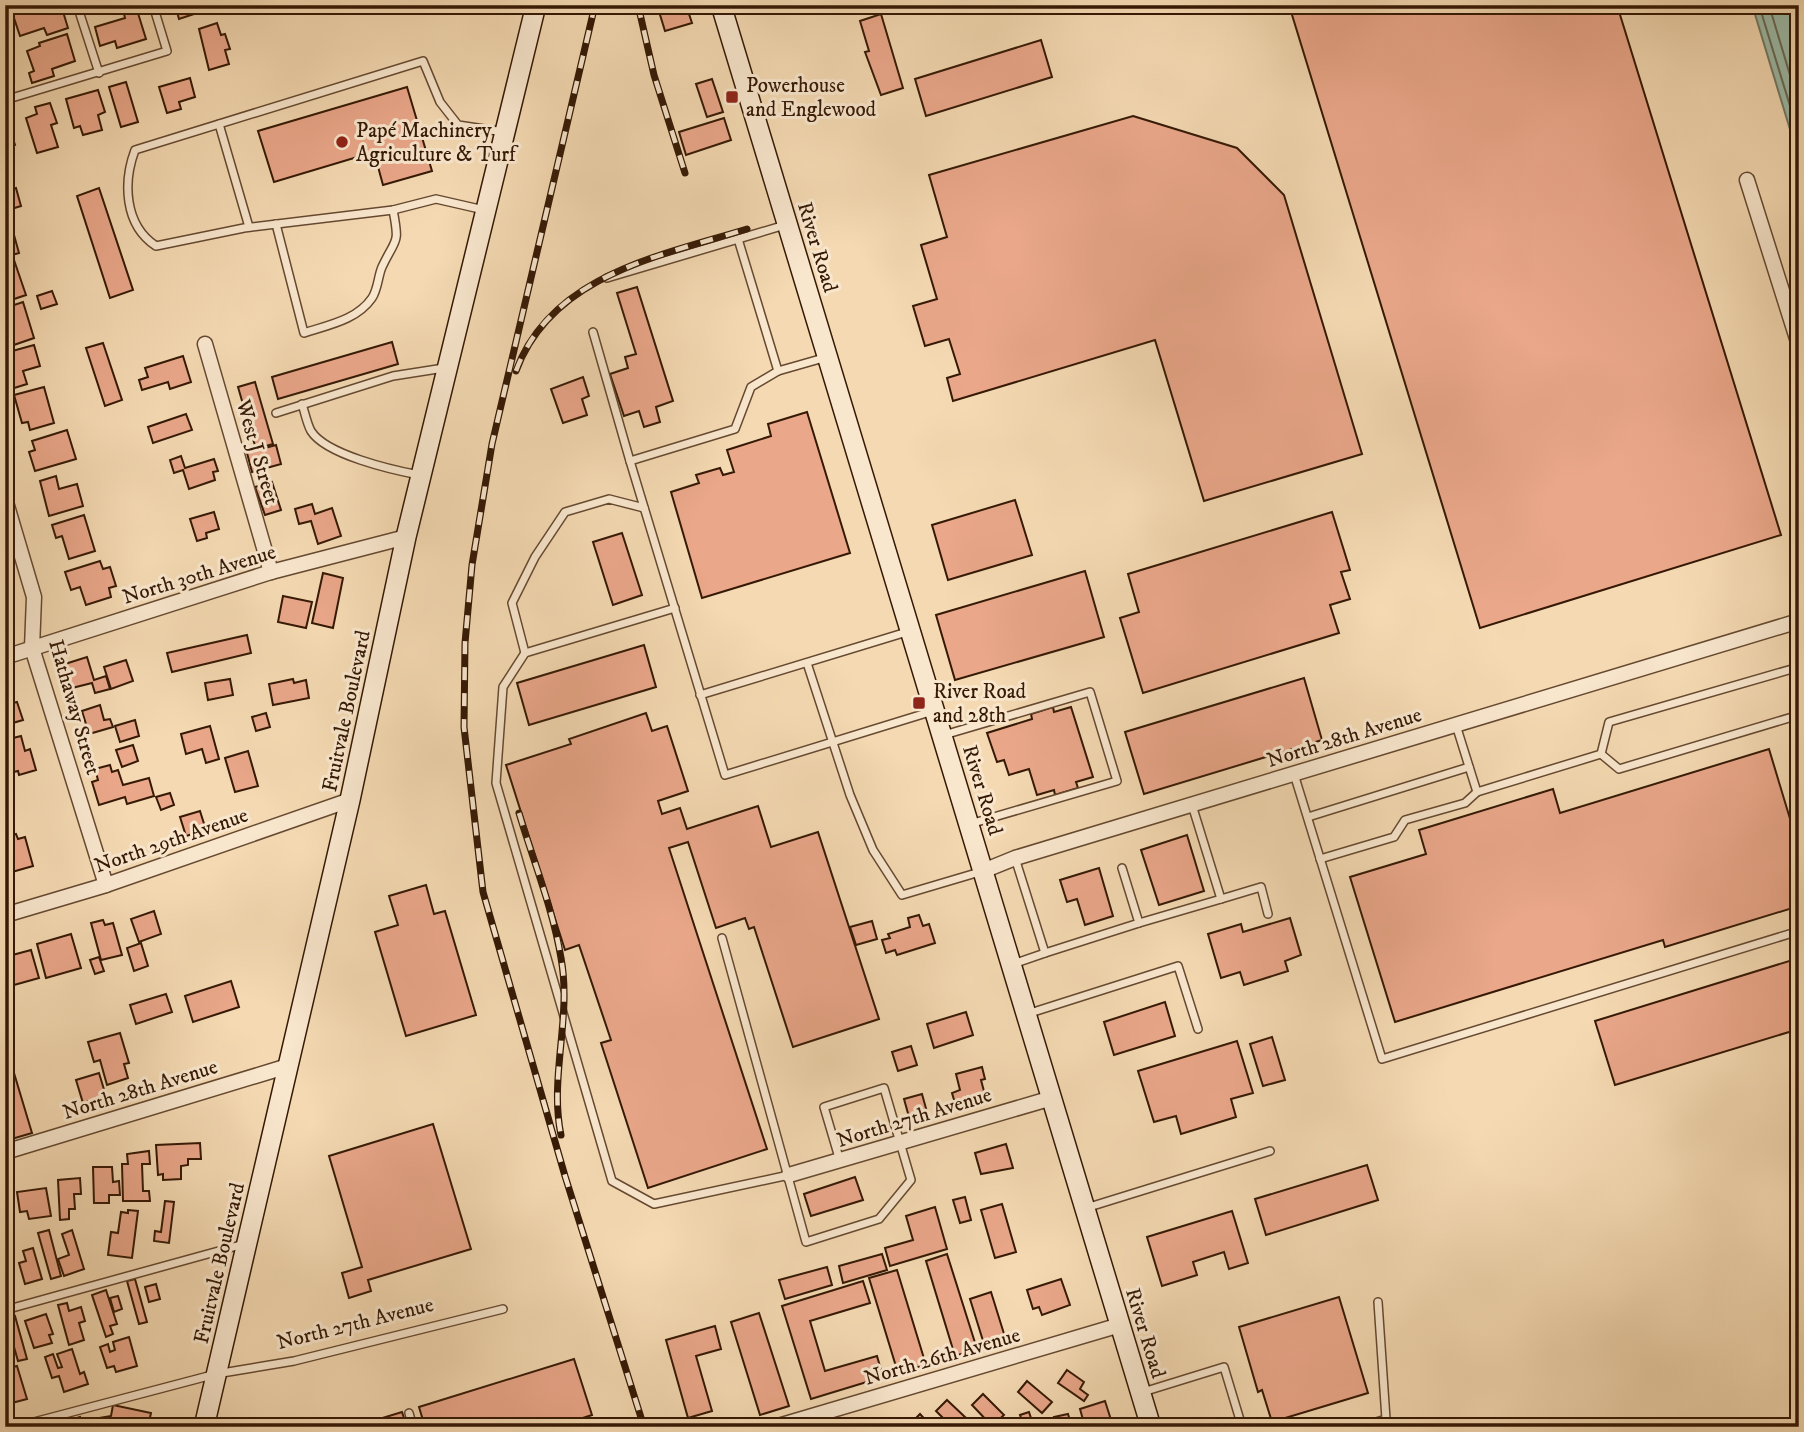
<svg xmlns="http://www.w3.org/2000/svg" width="1804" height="1432" font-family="'IM FELL DW Pica',serif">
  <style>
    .water { fill: #9cbba8; stroke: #737a67; stroke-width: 2 }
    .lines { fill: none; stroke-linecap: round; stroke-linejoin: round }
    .shore { stroke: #686a56; stroke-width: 2 }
    .building { fill: #eaa78a; stroke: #351905; stroke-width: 2 }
    .lane-casing { stroke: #654930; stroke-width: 10 }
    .street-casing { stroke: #654930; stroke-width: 17 }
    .secondary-casing { stroke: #351905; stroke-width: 22 }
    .lane { stroke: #f8e6cd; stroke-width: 7 }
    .street { stroke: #f8e6cd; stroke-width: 14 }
    .secondary { stroke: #f8e6cd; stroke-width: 19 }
    .rail-casing { stroke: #351905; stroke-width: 7 }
    .rail { stroke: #f8e6cd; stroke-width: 4.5; stroke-dasharray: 13; stroke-linecap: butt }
    .poi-dot { fill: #8f2418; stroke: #f8e6cd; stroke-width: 2.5 }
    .labels { text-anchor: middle; stroke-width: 6; stroke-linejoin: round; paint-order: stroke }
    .poi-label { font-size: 21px; fill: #351905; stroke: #f8e6cd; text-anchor: start }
    .street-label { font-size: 21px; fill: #351905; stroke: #f8e6cd }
  </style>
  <rect width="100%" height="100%" fill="#f4d9b2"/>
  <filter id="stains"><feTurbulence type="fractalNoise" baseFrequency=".00286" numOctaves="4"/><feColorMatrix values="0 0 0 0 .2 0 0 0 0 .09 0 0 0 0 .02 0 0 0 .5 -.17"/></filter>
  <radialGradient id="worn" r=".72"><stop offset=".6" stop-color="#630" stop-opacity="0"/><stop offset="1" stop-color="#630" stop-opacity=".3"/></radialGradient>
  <polygon class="water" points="1752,5 1799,5 1799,159 1754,11"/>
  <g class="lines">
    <g class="shore">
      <polyline points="1759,5 1799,135"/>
      <polyline points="1769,5 1799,105"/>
    </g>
  </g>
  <g class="building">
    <polygon points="32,5 61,5 68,28 47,35 44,28 20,36 12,12"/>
    <polygon points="175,5 211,5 212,8 179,19"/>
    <polygon points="657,5 686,5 692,23 665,31"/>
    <polygon points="1289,5 1617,5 1781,535 1480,628"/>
    <polygon points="137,10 146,39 117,48 115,41 100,46 95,27 125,18 124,14"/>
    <polygon points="881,14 903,88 881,95 865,52 869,51 860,21"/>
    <polygon points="217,23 221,35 225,34 230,49 225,50 229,64 209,70 199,29"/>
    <polygon points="67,34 75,61 52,69 54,76 32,83 29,73 34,71 27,51 40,46 39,43"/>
    <polygon points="1041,40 1052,77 926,116 915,79"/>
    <polygon points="5,54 14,81 5,84"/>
    <polygon points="190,78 195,97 179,102 181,109 167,113 159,87"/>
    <polygon points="712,79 723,112 707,117 696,84"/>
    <polygon points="126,82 138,122 121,127 109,87"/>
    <polygon points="407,87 432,171 383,185 374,152 274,182 258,131"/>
    <polygon points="98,90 105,112 98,115 102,130 83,135 80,126 74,128 66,99"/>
    <polygon points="50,103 57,123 51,125 58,147 37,153 26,118 37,114 35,107"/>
    <polygon points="1133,116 1237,148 1284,195 1362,454 1204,501 1155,340 953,401 947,378 960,374 949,339 925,346 913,306 937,299 921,245 947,237 929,175"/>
    <polygon points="6,117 15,145 7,148 11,158 5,160"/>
    <polygon points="724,118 731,140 686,155 679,132"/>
    <polygon points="16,188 21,206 5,211 5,191"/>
    <polygon points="99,188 133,290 110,298 77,196"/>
    <polygon points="9,217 19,253 5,257 5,218"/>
    <polygon points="14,260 26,295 5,302 5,263"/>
    <polygon points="637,287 673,401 656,407 660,422 644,427 639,411 624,416 610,374 628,368 625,357 636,354 617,293"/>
    <polygon points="52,291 57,304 41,309 37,296"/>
    <polygon points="23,302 34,338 5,348 5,308"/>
    <polygon points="392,342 398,364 278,399 272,377"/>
    <polygon points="103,343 122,400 105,406 86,348"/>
    <polygon points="34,345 40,366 23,371 27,384 11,389 5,369 5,353"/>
    <polygon points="183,356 191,382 170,389 168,382 142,390 139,380 148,377 145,368"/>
    <polygon points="583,377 589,396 582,399 587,415 563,423 551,389"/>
    <polygon points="255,382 273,444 256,449 238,387"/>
    <polygon points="44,387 54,423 30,430 28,422 22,423 14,395"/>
    <polygon points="807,412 850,553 702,598 671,492 699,483 696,475 720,468 723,475 734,472 727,450 771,436 768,424"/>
    <polygon points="186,414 192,430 153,443 148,427"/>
    <polygon points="67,430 76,459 35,471 29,452 35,450 32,441"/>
    <polygon points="276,445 281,464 252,472 247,453"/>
    <polygon points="181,456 185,468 214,459 218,471 213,472 215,480 189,489 183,470 174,473 170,460"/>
    <polygon points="56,476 59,489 77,484 83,506 49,516 40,481"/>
    <polygon points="272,482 281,510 265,515 255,487"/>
    <polygon points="1015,500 1032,555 948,580 932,525"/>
    <polygon points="312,504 315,514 332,508 341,536 318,544 311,521 299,524 295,509"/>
    <polygon points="214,512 219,529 206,533 207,538 197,541 190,519"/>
    <polygon points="1332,512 1350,570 1341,572 1350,599 1330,605 1339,633 1143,693 1120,618 1139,612 1128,574"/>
    <polygon points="84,515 95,551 69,559 62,536 56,538 52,525"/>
    <polygon points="622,533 642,595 613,605 593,542"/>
    <polygon points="100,561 103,569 110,567 116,586 109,588 111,597 86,605 80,587 71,590 65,572"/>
    <polygon points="1085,571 1104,637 955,680 936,615"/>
    <polygon points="323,573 343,578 333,628 312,623"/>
    <polygon points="283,596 312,602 306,628 278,622"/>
    <polygon points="247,635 251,653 172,672 167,653"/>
    <polygon points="644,645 656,687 529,725 517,683"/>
    <polygon points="87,657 94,680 106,676 110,689 95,693 92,683 72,688 65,664"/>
    <polygon points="126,660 133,681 111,689 104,667"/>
    <polygon points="1304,678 1322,740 1144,794 1125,732"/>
    <polygon points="230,679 233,695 208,700 205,683"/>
    <polygon points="293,679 294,683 306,680 309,698 273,705 269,684"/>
    <polygon points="17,702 23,720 6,725 8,730 5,731 5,705"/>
    <polygon points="100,705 104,720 110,719 113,727 89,734 82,711"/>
    <polygon points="1053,707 1054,712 1071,707 1093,777 1076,782 1078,788 1055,795 1054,790 1037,795 1029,769 1009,775 1004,760 997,762 987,733 1032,719 1031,714"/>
    <polygon points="266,713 270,727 256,731 252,717"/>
    <polygon points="646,713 652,731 667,726 688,791 658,801 662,814 680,808 687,829 758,806 771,847 818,832 879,1019 793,1047 754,927 749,929 745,918 716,928 688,842 669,848 767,1149 648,1188 601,1043 611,1040 579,945 565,950 506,765 571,744 569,739"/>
    <polygon points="135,720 139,736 120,742 115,726"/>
    <polygon points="210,726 219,759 206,763 202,749 186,754 181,734"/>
    <polygon points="21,736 25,751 30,749 36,770 19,775 18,771 5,774 5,740"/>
    <polygon points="133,745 138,761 122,767 116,750"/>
    <polygon points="1769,749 1794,832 1799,830 1799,906 1665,947 1663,940 1395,1022 1350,877 1426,854 1419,830 1553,789 1560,813"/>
    <polygon points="248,751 258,786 235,792 225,758"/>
    <polygon points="110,765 112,772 118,770 123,785 149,778 154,796 127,804 125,797 99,805 92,782 98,780 95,769"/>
    <polygon points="170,793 174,805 161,810 156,797"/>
    <polygon points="200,811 206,830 186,836 180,817"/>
    <polygon points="16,834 18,839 25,837 33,866 12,872 5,837"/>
    <polygon points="1187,835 1204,891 1159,905 1141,850"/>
    <polygon points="1099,868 1113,916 1085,925 1077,899 1067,902 1060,880"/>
    <polygon points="426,885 434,914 445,911 476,1015 406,1036 375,932 398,925 389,896"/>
    <polygon points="154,911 161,934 139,942 131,919"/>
    <polygon points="919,915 923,926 929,924 935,943 897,955 895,950 886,953 882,940 890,938 888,934 910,927 908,918"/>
    <polygon points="1290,918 1301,955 1285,961 1288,971 1244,985 1240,972 1221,978 1208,934 1241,924 1243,932"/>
    <polygon points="103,920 105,925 113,923 122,955 101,960 91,923"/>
    <polygon points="872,921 877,939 856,945 850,927"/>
    <polygon points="71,934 81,968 46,978 37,944"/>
    <polygon points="141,943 148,966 134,971 127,948"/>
    <polygon points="31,950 39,978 14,985 5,957"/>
    <polygon points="99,957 104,971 95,974 90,960"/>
    <polygon points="1799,958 1799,1029 1615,1085 1595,1021"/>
    <polygon points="231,981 239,1007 193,1022 185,996"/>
    <polygon points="166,994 172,1012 136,1024 130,1005"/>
    <polygon points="1165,1002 1175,1036 1114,1055 1104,1022"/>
    <polygon points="966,1012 973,1035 934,1048 927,1024"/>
    <polygon points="120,1033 129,1063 124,1064 128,1078 107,1085 100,1060 94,1062 88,1042"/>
    <polygon points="1272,1037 1285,1080 1263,1086 1250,1044"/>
    <polygon points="1237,1041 1253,1093 1231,1099 1236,1117 1181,1134 1176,1116 1154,1122 1138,1071"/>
    <polygon points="5,1043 32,1133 5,1141"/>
    <polygon points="911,1046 917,1065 898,1071 892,1052"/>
    <polygon points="982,1067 985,1079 981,1080 985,1095 955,1103 952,1093 960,1090 956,1074"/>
    <polygon points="99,1073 106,1096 83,1103 76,1080"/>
    <polygon points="922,1094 927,1112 909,1117 904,1099"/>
    <polygon points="433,1124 471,1249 368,1280 371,1291 349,1298 342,1273 362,1267 329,1156"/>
    <polygon points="200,1143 201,1159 188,1159 188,1165 181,1166 181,1179 163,1180 163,1174 158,1175 156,1145"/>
    <polygon points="1006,1144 1013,1168 981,1174 975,1153"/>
    <polygon points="149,1151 150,1164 142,1164 143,1191 149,1191 150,1201 123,1201 122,1164 128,1164 127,1154"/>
    <polygon points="1367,1165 1378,1200 1266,1235 1255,1199"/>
    <polygon points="93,1167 112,1167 113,1182 119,1181 120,1195 109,1195 109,1203 94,1203"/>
    <polygon points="855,1177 863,1200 811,1216 804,1194"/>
    <polygon points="80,1178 81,1194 74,1194 75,1209 69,1209 69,1219 60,1220 58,1180"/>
    <polygon points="46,1188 51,1216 29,1219 27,1211 20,1212 17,1192"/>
    <polygon points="965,1197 971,1220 960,1223 953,1200"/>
    <polygon points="165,1201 174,1202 169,1243 154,1241 155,1231 161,1232"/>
    <polygon points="1002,1204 1016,1252 995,1258 981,1210"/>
    <polygon points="935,1207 947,1249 890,1266 885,1248 913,1240 906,1216"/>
    <polygon points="128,1210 138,1211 132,1258 108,1255 111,1232 118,1233 121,1212 128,1213"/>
    <polygon points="1232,1211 1248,1263 1229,1269 1224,1252 1193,1262 1197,1275 1162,1286 1147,1237"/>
    <polygon points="49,1230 61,1276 51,1279 38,1233"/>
    <polygon points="72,1230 84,1269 64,1276 58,1259 69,1255 62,1234"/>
    <polygon points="33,1248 42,1279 25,1284 19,1263 26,1261 23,1251"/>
    <polygon points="882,1254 887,1270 843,1283 839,1266"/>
    <polygon points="947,1254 977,1349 955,1356 926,1261"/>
    <polygon points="827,1267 832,1285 785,1299 779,1280"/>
    <polygon points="897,1270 926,1365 898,1373 869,1278"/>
    <polygon points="135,1279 147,1322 139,1324 127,1281"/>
    <polygon points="1061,1279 1070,1305 1042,1315 1039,1307 1033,1309 1027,1290"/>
    <polygon points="863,1281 870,1303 810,1321 825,1371 877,1356 883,1377 811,1399 782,1306"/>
    <polygon points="156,1284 160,1299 149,1302 145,1287"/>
    <polygon points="106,1290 117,1324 110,1326 113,1334 106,1337 92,1295"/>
    <polygon points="991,1292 1005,1337 984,1344 970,1299"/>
    <polygon points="118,1296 122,1309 114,1312 110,1298"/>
    <polygon points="1339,1297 1368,1393 1272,1422 1262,1390 1258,1392 1239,1327"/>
    <polygon points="67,1303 69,1311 81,1307 85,1321 79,1323 84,1340 69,1345 58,1305"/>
    <polygon points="759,1313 789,1406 760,1415 731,1322"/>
    <polygon points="46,1314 53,1334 49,1335 52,1343 34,1348 25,1321"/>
    <polygon points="15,1316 27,1359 18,1361 6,1319"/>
    <polygon points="715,1326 721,1349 696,1356 712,1411 688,1418 666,1340"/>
    <polygon points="129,1337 137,1366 116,1372 114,1366 107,1368 100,1347 108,1344 110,1352 115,1350 113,1342"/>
    <polygon points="72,1349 80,1374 84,1372 88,1384 64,1392 59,1376 52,1378 45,1357 53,1354 58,1368 62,1367 57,1354"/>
    <polygon points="574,1359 592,1415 555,1427 425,1427 419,1407"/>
    <polygon points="17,1366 27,1399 8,1404 5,1391 9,1390 5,1369"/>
    <polygon points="1067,1370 1084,1382 1080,1389 1088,1395 1084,1401 1058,1383"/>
    <polygon points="1027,1381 1052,1402 1042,1413 1018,1392"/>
    <polygon points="983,1394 1004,1415 992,1426 972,1405"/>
    <polygon points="947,1400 965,1417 976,1427 952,1427 936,1411"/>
    <polygon points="1105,1401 1113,1426 1085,1427 1080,1409"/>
    <polygon points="113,1405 151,1413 148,1427 95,1427 93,1419 111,1416"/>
    <polygon points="402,1412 407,1427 353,1427"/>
    <polygon points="1029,1412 1034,1427 1024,1427 1020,1415"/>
    <polygon points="920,1414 932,1427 915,1427 911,1423"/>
    <polygon points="1068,1414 1072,1427 1057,1427 1054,1417"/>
    <polygon points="80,1417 82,1427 61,1427 60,1423"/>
  </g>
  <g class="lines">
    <g class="lane-casing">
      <g id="lane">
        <polyline points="77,5 99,73"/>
        <polyline points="5,100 167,51 153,5"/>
        <polyline points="219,124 249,227"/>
        <path d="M484 210 436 199 393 210 244 228 156 246C124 225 123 182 135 150L423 61 440 102 458 125 504 132"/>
        <path d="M276 224 304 333C328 325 357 320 372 298 378 289 378 276 382 267 396 237 400 246 393 210"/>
        <polyline points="607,278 785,225"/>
        <polyline points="593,332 630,461 735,429 751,387 778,371 738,239"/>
        <polyline points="778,371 827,357"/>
        <path d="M302 404C305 413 307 424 311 431 326 455 393 470 419 475"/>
        <polyline points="276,413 393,376 444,368"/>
        <polyline points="630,461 725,775 933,711"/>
        <polyline points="675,608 525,653 503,687 496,783 612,1181 654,1204 789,1175"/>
        <polyline points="525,653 512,603 535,557 565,512 609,499 644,508"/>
        <polyline points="807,663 850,795 873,850 902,895 983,871"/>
        <polyline points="700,695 910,631"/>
        <polyline points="1456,725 1477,792 1601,754 1609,722 1799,667"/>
        <polyline points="944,735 1090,692 1117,781 970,824"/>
        <polyline points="1601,754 1619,769 1799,715"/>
        <polyline points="1294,774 1382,1059 1799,931"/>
        <polyline points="1308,817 1469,767"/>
        <polyline points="1015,858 1045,953 1139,923 1122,868"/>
        <polyline points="1320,859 1394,837 1405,820 1465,803 1477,792"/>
        <polyline points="1221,899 1261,887 1268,914"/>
        <polyline points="1139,923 1221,899 1192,805"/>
        <polyline points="722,938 806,1242 879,1219 911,1180 884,1088 824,1107 840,1161"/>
        <polyline points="1013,964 1045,953"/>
        <polyline points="1027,1014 1178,966 1198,1029"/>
        <polyline points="1086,1208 1270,1151"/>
        <polyline points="5,1310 244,1244"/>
        <polyline points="1143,1392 1224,1367 1240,1420 1219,1427"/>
        <polyline points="409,1413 413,1427"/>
        <polyline points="15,1427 216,1374 294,1361 503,1309"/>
        <polyline points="1360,1427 1386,1419 1378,1302"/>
      </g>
    </g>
    <g class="street-casing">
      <g id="street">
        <polyline points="1747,180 1799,345"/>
        <polyline points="205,344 271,572"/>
        <polyline points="5,499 34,597 32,648 106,885"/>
        <polyline points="5,657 271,572 406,537"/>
        <polyline points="983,871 1015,858 1799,621"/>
        <polyline points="5,915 106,885 350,800"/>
        <polyline points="5,1152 288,1066"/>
        <polyline points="789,1175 1052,1098"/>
        <polyline points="775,1427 1120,1325"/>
      </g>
    </g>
    <g class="secondary-casing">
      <g id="secondary">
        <polyline points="721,5 1151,1427"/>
        <polyline points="204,1427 350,800 406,537 536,5"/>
      </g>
    </g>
    <use href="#lane" class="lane"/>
    <use href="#street" class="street"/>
    <use href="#secondary" class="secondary"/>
    <g class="rail-casing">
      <g id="rail">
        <polyline points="595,5 492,444 472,565 465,643 464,727 483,892 565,1176 644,1427"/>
        <polyline points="638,5 654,75 685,173"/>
        <path d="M516 371C551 275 662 255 747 229"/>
        <path d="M519 813C533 860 553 909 561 958 572 1017 549 1077 561 1135"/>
      </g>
    </g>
    <use href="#rail" class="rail"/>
  </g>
  <g class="poi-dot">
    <rect x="725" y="90" width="14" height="14" rx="3.5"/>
    <circle cx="342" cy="142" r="7"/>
    <rect x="912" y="696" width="14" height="14" rx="3.5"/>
  </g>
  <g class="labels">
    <g class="poi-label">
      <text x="746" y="92">Powerhouse<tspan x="746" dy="24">and Englewood</tspan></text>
      <text x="356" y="137">Papé Machinery<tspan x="356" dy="24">Agriculture &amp; Turf</tspan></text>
      <text x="933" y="698">River Road<tspan x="933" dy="24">and 28th</tspan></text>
    </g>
    <g class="street-label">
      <text transform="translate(818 247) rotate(73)" y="7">River Road</text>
      <text transform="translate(258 452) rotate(74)" y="7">West J Street</text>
      <text transform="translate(199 574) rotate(-17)" y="7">North 30th Avenue</text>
      <text transform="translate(75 707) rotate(74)" y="7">Hathaway Street</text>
      <text transform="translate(346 711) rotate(-78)" y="7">Fruitvale Boulevard</text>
      <text transform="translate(1344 737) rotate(-17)" y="7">North 28th Avenue</text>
      <text transform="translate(983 790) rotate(73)" y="7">River Road</text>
      <text transform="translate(171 840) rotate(-19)" y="7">North 29th Avenue</text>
      <text transform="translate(140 1089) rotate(-17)" y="7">North 28th Avenue</text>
      <text transform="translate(914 1117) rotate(-17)" y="7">North 27th Avenue</text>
      <text transform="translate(219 1263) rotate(-77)" y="7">Fruitvale Boulevard</text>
      <text transform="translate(355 1323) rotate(-14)" y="7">North 27th Avenue</text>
      <text transform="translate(1146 1333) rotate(73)" y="7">River Road</text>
      <text transform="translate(942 1356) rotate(-16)" y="7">North 26th Avenue</text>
    </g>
  </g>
  <rect width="1804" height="1432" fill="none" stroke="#f4d9b2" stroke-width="28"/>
  <rect x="7" y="7" width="1790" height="1418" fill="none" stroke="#351905" stroke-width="3.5"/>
  <rect x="14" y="14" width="1776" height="1404" fill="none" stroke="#351905" stroke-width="2"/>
  <rect width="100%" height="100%" filter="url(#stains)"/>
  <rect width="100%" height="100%" fill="url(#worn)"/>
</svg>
